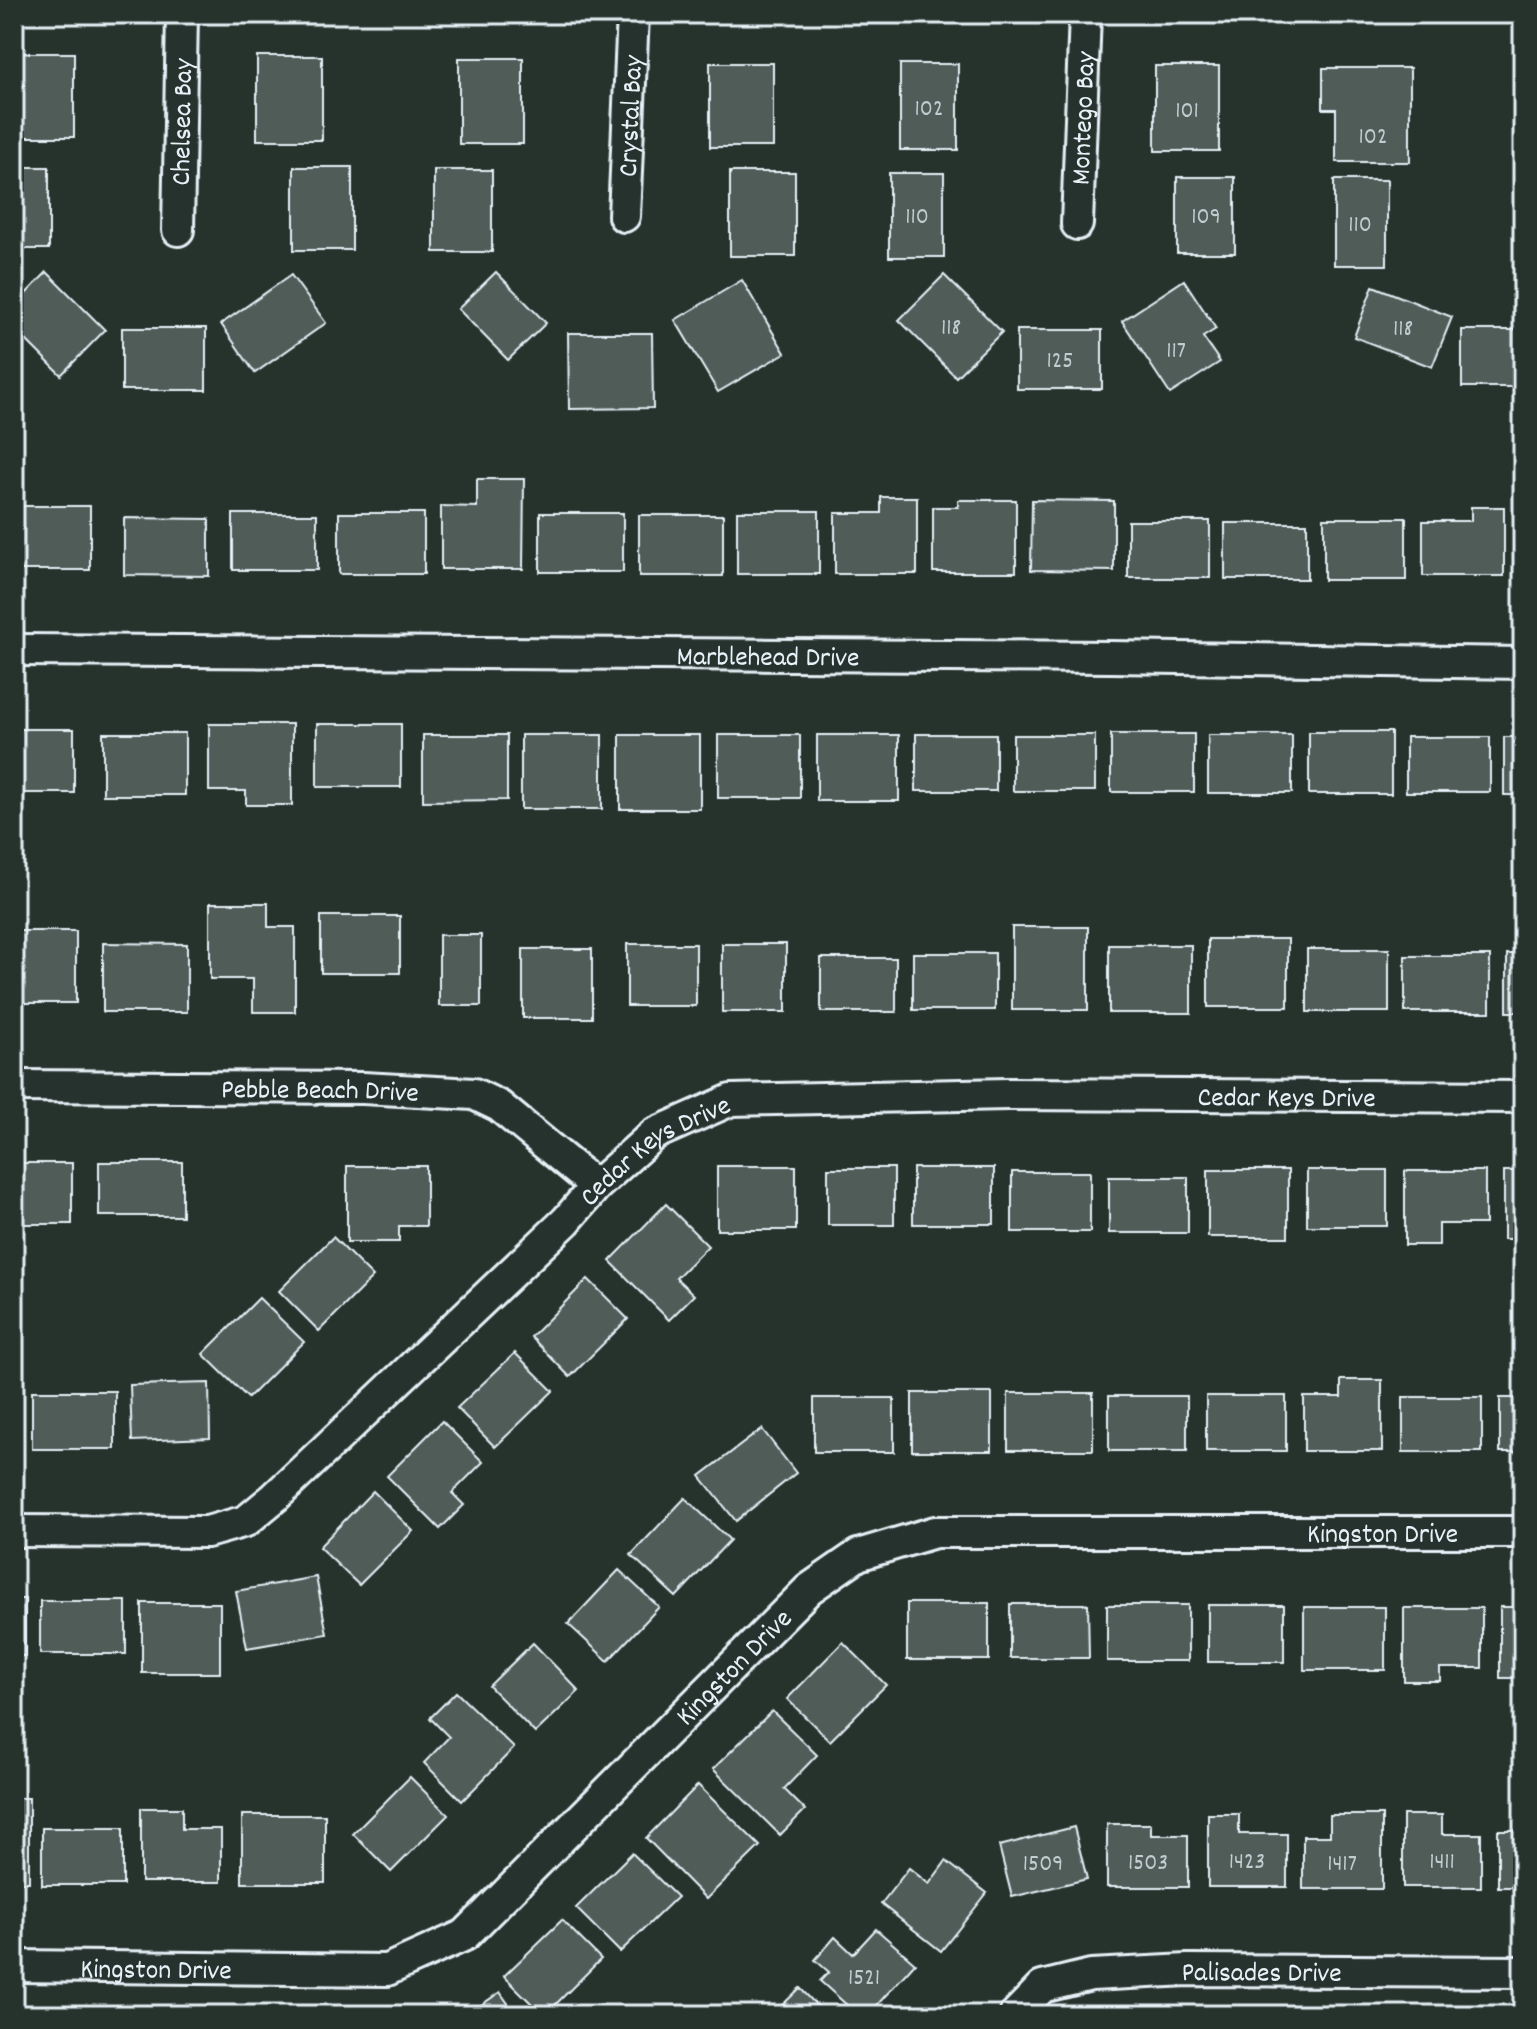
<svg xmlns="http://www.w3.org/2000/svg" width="1537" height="2029" font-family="Dekko,sans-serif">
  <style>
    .building { fill: #505c59; stroke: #e8f1f8; stroke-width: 2 }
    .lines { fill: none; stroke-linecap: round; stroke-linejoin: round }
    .minor-casing { stroke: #e8f1f8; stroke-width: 36 }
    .minor { stroke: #26332d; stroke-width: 30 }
    .labels { text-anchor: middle; stroke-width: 8; stroke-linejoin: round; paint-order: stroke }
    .number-label { font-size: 24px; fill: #c2ccd0 }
    .street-label { font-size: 28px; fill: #e8f1f8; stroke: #26332d }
  </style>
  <rect width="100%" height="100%" fill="#26332d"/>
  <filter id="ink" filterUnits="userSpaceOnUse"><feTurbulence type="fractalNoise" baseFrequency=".0125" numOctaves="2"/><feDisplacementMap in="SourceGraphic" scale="16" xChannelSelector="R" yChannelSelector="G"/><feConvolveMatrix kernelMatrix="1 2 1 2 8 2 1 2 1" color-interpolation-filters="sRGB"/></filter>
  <g filter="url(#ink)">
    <g class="building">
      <rect x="14" y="53" width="60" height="84"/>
      <rect x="257" y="56" width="65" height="84"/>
      <rect x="459" y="58" width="64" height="86"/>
      <rect x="710" y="63" width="63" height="84"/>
      <rect x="900" y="64" width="58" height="86"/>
      <rect x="1155" y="66" width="64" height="85"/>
      <polygon points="1323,68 1410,68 1410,162 1336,162 1336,109 1323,109"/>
      <rect x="14" y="167" width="35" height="82"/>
      <rect x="294" y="167" width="58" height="83"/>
      <rect x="434" y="170" width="58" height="82"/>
      <rect x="730" y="172" width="65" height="84"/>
      <rect x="889" y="173" width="55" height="84"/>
      <rect x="1177" y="177" width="58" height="76"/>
      <rect x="1334" y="180" width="53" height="85"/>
      <polygon points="47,272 105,330 61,375 14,328 14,306"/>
      <polygon points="496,272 546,323 508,360 458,309"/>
      <polygon points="291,275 326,323 255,373 221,324"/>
      <polygon points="944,275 1002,332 956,377 899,320"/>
      <polygon points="742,280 785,353 718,392 675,320"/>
      <polygon points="1184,280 1216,329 1203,337 1220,362 1170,394 1122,321"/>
      <polygon points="1373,286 1452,317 1432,367 1354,337"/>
      <rect x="122" y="328" width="84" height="62"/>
      <rect x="1017" y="330" width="85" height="59"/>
      <rect x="1462" y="330" width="61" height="57"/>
      <polygon points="568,333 652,333 653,408 569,409"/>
      <polygon points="477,479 524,479 523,569 441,569 441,506 477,507"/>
      <polygon points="881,497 917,497 917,574 835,574 835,513 881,513"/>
      <polygon points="958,500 1016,500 1016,572 933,572 933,507 958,507"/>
      <polygon points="1032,500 1114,501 1114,571 1031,570"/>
      <rect x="17" y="506" width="73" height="64"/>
      <polygon points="1471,507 1504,507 1504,576 1423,576 1423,521 1471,521"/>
      <rect x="737" y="511" width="82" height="63"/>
      <rect x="339" y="513" width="85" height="61"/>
      <rect x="540" y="513" width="83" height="59"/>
      <rect x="233" y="514" width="84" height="56"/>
      <rect x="639" y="515" width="84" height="61"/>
      <polygon points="124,518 209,519 209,576 124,575"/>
      <rect x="1324" y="518" width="82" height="62"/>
      <rect x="1128" y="521" width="82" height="57"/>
      <rect x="1225" y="523" width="82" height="56"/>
      <polygon points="209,724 292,724 292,805 246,805 246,791 209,791"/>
      <rect x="317" y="724" width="84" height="63"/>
      <rect x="14" y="729" width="60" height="64"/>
      <rect x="1309" y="732" width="82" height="62"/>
      <rect x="103" y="733" width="82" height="62"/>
      <rect x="916" y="734" width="80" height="57"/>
      <rect x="1111" y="734" width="83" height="58"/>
      <polygon points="423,735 507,735 507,800 423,801"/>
      <rect x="521" y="735" width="81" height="74"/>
      <rect x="620" y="735" width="80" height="74"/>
      <rect x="718" y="735" width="82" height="63"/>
      <rect x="817" y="735" width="82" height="66"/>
      <rect x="1013" y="735" width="82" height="56"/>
      <rect x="1208" y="735" width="84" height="58"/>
      <rect x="1406" y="737" width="84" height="55"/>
      <rect x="1504" y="737" width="19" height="58"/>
      <polygon points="210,903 268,903 268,927 295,927 295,1012 253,1012 253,979 210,979"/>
      <rect x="321" y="916" width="79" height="57"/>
      <rect x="1012" y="927" width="76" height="83"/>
      <rect x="14" y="931" width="62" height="72"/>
      <rect x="439" y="935" width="42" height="71"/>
      <rect x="1208" y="939" width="80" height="68"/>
      <polygon points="103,943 187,944 187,1012 103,1012"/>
      <rect x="627" y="944" width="69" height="62"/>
      <rect x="722" y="944" width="64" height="68"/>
      <rect x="1109" y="945" width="82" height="68"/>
      <rect x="523" y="949" width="69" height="69"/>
      <rect x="1307" y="949" width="82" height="63"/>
      <rect x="913" y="953" width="82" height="57"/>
      <rect x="1507" y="954" width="16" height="58"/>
      <rect x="1405" y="956" width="85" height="56"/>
      <rect x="821" y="958" width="75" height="54"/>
      <rect x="99" y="1162" width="83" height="54"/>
      <rect x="14" y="1163" width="58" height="61"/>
      <polygon points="347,1166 426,1166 426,1226 399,1226 399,1242 347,1242"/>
      <rect x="717" y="1166" width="79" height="64"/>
      <rect x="828" y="1168" width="66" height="57"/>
      <rect x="913" y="1168" width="81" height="56"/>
      <rect x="1208" y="1170" width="80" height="67"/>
      <rect x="1307" y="1170" width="80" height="56"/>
      <polygon points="1405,1171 1485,1171 1485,1224 1439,1224 1439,1245 1405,1245"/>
      <rect x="1504" y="1171" width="19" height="68"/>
      <rect x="1012" y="1172" width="78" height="60"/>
      <rect x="1109" y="1177" width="79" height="56"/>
      <polygon points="666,1204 708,1246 676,1278 694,1295 669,1320 610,1261"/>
      <polygon points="333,1237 373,1277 319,1331 279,1291"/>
      <polygon points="588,1279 628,1319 570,1377 531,1337"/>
      <polygon points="259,1298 304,1342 248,1398 203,1354"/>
      <polygon points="515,1353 553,1391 495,1447 457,1408"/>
      <polygon points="1341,1380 1382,1380 1382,1451 1304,1451 1304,1397 1341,1397"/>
      <polygon points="209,1383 210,1438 132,1441 130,1385"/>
      <rect x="14" y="1391" width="3" height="57"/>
      <rect x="32" y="1391" width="83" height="58"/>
      <rect x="912" y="1393" width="80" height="58"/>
      <rect x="1008" y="1393" width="85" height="57"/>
      <rect x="1109" y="1396" width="78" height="55"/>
      <rect x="1206" y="1396" width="80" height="55"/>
      <rect x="1403" y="1397" width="79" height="55"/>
      <rect x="814" y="1398" width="80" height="54"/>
      <rect x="1500" y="1398" width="23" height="54"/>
      <polygon points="442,1421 483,1462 452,1493 464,1505 440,1529 387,1476"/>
      <polygon points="762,1429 796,1473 736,1521 700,1476"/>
      <polygon points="373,1491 413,1531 359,1585 319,1547"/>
      <polygon points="685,1498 730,1540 676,1597 631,1555"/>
      <polygon points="619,1570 659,1607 608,1661 568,1624"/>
      <polygon points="316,1577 327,1634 247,1648 236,1591"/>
      <rect x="14" y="1599" width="11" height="57"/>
      <rect x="40" y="1601" width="86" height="53"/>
      <rect x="142" y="1603" width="78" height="70"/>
      <rect x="907" y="1603" width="82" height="57"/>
      <polygon points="1010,1604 1088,1604 1089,1658 1010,1658"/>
      <rect x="1107" y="1605" width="81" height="56"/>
      <rect x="1208" y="1605" width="76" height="57"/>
      <rect x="1304" y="1607" width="81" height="63"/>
      <rect x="1500" y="1607" width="23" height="71"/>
      <polygon points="1404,1608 1482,1608 1482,1668 1440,1668 1440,1681 1404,1681"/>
      <polygon points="843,1642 886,1685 830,1741 787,1699"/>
      <polygon points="533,1643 579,1691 535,1733 489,1686"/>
      <polygon points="456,1692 514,1748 462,1801 424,1763 449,1737 430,1718"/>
      <polygon points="772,1711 817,1755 784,1789 805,1810 780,1835 713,1769"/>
      <polygon points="410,1777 448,1815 391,1872 353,1834"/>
      <polygon points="698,1785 760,1846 706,1899 646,1838"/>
      <rect x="14" y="1798" width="15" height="84"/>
      <polygon points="141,1808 182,1808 182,1829 221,1829 221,1882 141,1882"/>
      <polygon points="1208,1814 1239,1814 1239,1834 1287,1834 1287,1887 1208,1887"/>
      <rect x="242" y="1815" width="83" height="68"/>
      <polygon points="1330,1815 1382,1815 1382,1889 1303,1889 1303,1836 1330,1836"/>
      <polygon points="1403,1815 1442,1815 1442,1834 1481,1834 1481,1887 1403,1887"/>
      <polygon points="1107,1824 1151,1824 1151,1835 1188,1835 1188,1887 1107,1887"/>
      <polygon points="1074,1827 1087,1879 1012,1897 999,1846"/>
      <rect x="42" y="1828" width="81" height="57"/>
      <rect x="1498" y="1830" width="25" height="57"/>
      <polygon points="632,1853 677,1897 620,1952 576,1908"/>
      <polygon points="946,1861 987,1893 941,1951 881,1904 909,1868 929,1884"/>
      <polygon points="562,1920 601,1959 545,2015 543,2015 504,1976"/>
      <polygon points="876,1929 915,1963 868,2015 858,2015 820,1981 829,1972 815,1960 835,1937 853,1954"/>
      <polygon points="800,1988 826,2015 772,2015"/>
      <polygon points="500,1992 516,2015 467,2015"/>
    </g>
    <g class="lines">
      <g class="minor-casing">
        <g id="minor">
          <path id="s1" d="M624 216 633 14"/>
          <path id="s2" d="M1077 224 1085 14"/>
          <path id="s3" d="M178 230 182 14"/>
          <path id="s4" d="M14 650 1111 657 1523 663"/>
          <path id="s5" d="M14 1086 363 1088 474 1094 499 1106 596 1186"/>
          <path id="s6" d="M14 1531 207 1532 246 1521 275 1497 566 1221 596 1186 654 1134 731 1100 1008 1094 1523 1097"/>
          <path id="s7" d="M14 1966 387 1970 465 1935 809 1589 858 1555 935 1532H1523"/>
          <path id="s8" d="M1015 2015 1042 1987 1091 1975 1188 1970 1523 1972"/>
        </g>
      </g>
      <use href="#minor" class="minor"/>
    </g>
  </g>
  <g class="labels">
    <g class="number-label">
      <text x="929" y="115">102</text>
      <text x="1187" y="117">101</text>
      <text x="1373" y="143">102</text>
      <text x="917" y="223">110</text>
      <text x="1206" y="223">109</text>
      <text x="1360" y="231">110</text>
      <text x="951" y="334">118</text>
      <text x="1403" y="335">118</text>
      <text x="1176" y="357">117</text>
      <text x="1060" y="367">125</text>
      <text x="1247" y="1868">1423</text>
      <text x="1442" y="1868">1411</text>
      <text x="1148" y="1869">1503</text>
      <text x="1043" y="1870">1509</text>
      <text x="1342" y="1870">1417</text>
      <text x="864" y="1984">1521</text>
    </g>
    <g class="street-label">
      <text dy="10" stroke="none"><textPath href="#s1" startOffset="100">Crystal Bay</textPath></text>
      <text dy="10" stroke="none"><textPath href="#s2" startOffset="106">Montego Bay</textPath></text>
      <text dy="10" stroke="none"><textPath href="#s3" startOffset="108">Chelsea Bay</textPath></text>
      <text dy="10" stroke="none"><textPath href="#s4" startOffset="754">Marblehead Drive</textPath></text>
      <text dy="10" stroke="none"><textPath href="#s5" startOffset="306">Pebble Beach Drive</textPath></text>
      <text dy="10" stroke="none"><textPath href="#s6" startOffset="1436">Cedar Keys Drive</textPath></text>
      <text dy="10" stroke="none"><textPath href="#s6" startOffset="788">Cedar Keys Drive</textPath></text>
      <text dy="10" stroke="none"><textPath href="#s7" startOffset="1534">Kingston Drive</textPath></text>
      <text dy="10" stroke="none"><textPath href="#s7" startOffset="838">Kingston Drive</textPath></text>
      <text dy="10" stroke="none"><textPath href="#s7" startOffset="142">Kingston Drive</textPath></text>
      <text dy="10" stroke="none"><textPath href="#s8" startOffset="260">Palisades Drive</textPath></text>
    </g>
  </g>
  <rect width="1537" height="2029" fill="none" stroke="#26332d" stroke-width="48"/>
  <rect x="24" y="24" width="1489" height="1981" fill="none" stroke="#e8f1f8" stroke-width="3" filter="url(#ink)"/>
</svg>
